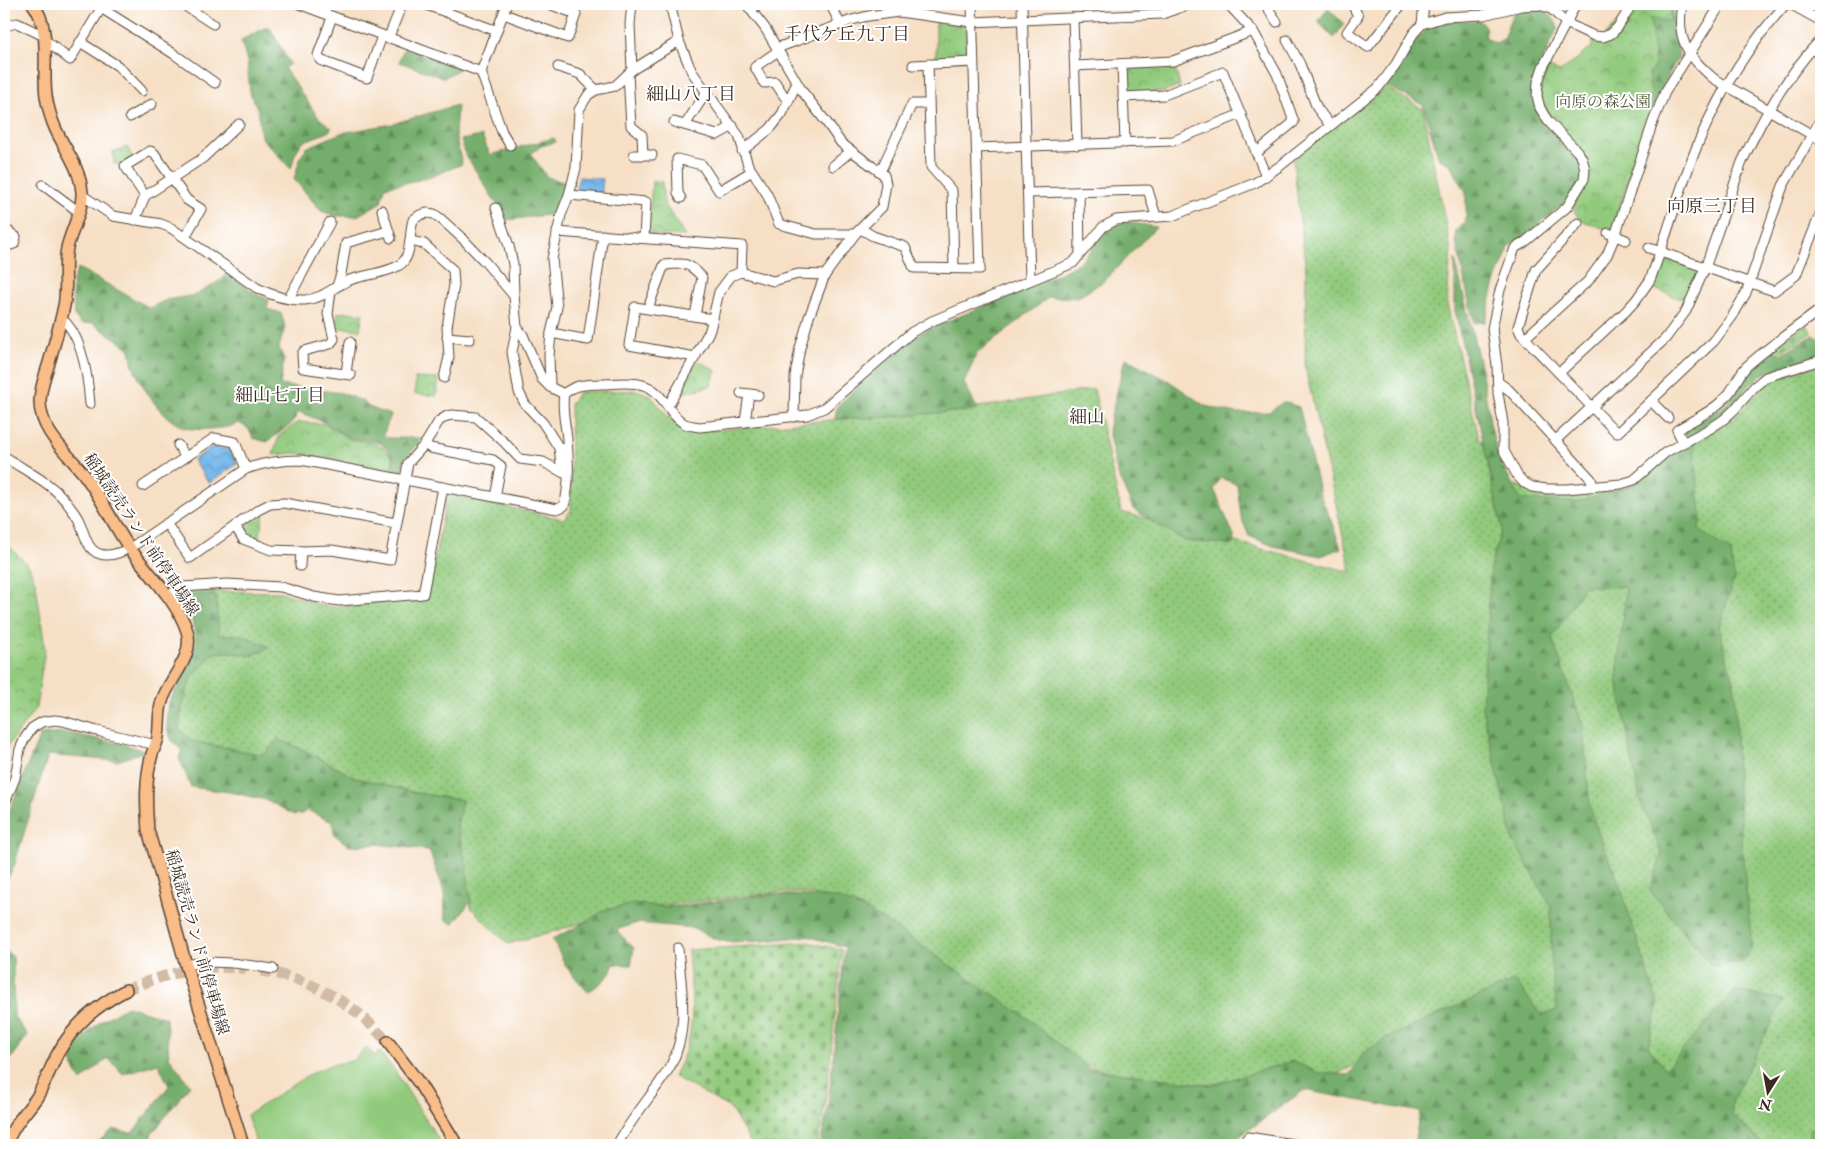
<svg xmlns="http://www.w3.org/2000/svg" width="1825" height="1149" font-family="'IM FELL Double Pica','Noto Serif JP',serif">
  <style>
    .grass { fill: url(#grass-dots); stroke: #667a4e }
    .forest { fill: url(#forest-firs); stroke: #586c45 }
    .cemetery { fill: url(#cemetery-stones); stroke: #667a4e }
    .park { fill: url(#park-crowns); stroke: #667a4e }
    .pitch { fill: #92ca7d; stroke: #667a4e }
    .water { fill: url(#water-waves); stroke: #5a7286 }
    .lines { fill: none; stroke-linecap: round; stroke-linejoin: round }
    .major-tunnel { stroke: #d1bba4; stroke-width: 11; stroke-dasharray: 11 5.5; stroke-linecap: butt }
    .minor-casing { stroke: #574537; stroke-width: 11 }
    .major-casing { stroke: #574537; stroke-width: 14 }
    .minor { stroke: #fff; stroke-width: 9 }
    .major { stroke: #f8bd89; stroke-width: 11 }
    .labels { text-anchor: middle; stroke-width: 4; stroke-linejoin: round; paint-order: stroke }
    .park-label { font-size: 16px; fill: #555a3a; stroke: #fff }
    .street-label { font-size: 16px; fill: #3b2a1e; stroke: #fff }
    .neighbourhood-label { font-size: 18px; fill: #3b2a1e; stroke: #fff }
  </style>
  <defs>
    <pattern id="grass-dots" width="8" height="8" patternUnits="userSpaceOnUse" patternTransform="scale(1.25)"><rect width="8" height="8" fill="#92ca7d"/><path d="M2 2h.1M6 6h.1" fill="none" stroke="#78a466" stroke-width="1.8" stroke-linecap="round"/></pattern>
    <pattern id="forest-firs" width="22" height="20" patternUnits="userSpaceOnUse" patternTransform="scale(1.25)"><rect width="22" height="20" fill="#75ae6c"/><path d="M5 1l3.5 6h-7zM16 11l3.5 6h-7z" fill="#618e58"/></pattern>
    <pattern id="cemetery-stones" width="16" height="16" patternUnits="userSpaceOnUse" patternTransform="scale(1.25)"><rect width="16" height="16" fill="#92ca7d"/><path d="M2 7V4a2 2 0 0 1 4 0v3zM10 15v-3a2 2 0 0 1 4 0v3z" fill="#78a466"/></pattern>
    <pattern id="park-crowns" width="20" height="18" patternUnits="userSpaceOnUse" patternTransform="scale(1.25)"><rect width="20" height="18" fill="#92ca7d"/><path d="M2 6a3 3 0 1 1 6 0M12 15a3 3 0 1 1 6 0" fill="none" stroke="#78a466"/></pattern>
    <pattern id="water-waves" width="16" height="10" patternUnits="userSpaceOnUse" patternTransform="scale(1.25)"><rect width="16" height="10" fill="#78baed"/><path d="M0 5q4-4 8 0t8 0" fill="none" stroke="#6497bf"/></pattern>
  </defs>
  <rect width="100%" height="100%" fill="#fff"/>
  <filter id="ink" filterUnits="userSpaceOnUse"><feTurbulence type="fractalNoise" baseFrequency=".02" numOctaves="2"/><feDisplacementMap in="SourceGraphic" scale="10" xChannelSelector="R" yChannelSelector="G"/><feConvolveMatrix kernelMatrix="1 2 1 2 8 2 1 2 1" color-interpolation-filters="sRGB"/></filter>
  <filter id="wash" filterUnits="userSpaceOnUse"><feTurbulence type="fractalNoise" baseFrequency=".0096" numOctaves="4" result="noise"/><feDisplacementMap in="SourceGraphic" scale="20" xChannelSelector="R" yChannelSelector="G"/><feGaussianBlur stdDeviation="1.12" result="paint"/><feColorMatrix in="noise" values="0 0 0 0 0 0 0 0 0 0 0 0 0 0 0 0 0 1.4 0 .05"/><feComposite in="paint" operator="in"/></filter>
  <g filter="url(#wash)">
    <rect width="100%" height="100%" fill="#f6dfc5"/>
    <polygon class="grass" points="1385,87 1423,109 1451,250 1447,304 1479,438 1513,484 1534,492 1560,494 1609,488 1625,488 1735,417 1767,382 1821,363 1821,1140 1800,1145 1762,1145 1397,1041 1355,1065 1324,1081 1233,1094 1150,1080 1093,1068 1060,1055 836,900 810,894 782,892 636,908 508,944 471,908 452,805 343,786 175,736 194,632 186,591 281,592 328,607 427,598 446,500 450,495 563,519 571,511 570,404 579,392 637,390 650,395 673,422 691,429 718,430 987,406 1094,389 1121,512 1351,572 1305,367 1306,271 1293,160 1330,129 1371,99"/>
    <g class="forest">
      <path d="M1638 4H1675L1673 19 1679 55 1659 94 1644 134 1574 208 1568 201C1547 214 1532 235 1510 245L1495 283 1485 322 1474 323 1456 243V230L1466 221V192L1450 164 1439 159 1423 105 1387 86C1396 71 1418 30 1434 24 1449 19 1465 21 1480 21L1485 26 1486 38 1496 43 1505 38 1507 27 1515 11C1536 8 1548 6 1558 27L1541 64V67L1549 71 1560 73 1591 49Z"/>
      <polygon points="1328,8 1344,24 1334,38 1318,22"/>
      <polygon points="269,26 290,64 284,68 319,118 332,128 328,132 302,142 295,154 291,169 261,137 258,110 250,93 247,61 241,40"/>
      <polygon points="404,48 459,68 459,69 444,78 399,62"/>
      <polygon points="457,105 455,134 462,164 428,178 385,187 381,202 357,216 336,216 321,211 294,179 300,159 306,148 341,133 392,124"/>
      <polygon points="482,136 490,155 554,138 556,142 541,146 531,154 547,177 566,183 555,214 507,220 465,154 461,140"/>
      <path d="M1130 222 1156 227 1104 281 1077 298 1049 297 977 353 964 383 978 410 876 418 835 419 837 406 914 337 928 329C967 313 1007 298 1044 280 1056 275 1068 270 1078 263 1099 248 1098 224 1130 222Z"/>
      <path d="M1455 259 1482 374 1490 422 1498 458 1521 500 1577 502 1624 488 1635 484 1667 456 1690 441 1684 429 1720 409 1735 394 1743 379 1751 370 1774 349 1781 354 1814 335 1821 340V353L1801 363 1765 373 1750 384 1738 400 1720 416 1693 435 1701 516 1699 530 1731 552 1734 579 1719 627 1735 689 1737 775 1743 859 1752 947 1742 962 1712 966 1650 891 1662 853 1640 801 1617 678 1626 587 1584 586 1552 638 1583 726 1590 808 1597 830 1618 880 1658 1004 1648 1046 1665 1069 1735 991 1783 1000 1732 1101V1115L1764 1145H1414L1420 1112 1304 1090 1228 1145 1171 1140 1158 1145H820L828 1106 845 947 807 936 763 941 727 942 715 939 694 928 637 923 616 930 634 948 631 965 614 964C609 978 600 984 588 992L567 968 552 939 581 925 604 910 634 904 670 907 774 894 836 898 863 908 894 927 1026 1017 1089 1069 1212 1085 1292 1061 1319 1073 1349 1075 1364 1053 1386 1038 1515 980 1541 1015 1557 1010 1551 964V906L1513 840 1482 708 1491 563 1502 529 1455 311Z"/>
      <path d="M78 268 150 308 166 300 196 295 221 280 227 273 256 294 269 300 267 309 281 313 285 327 279 347 284 360 280 385 342 393 363 401 369 407 391 415 383 435 388 438H420V443L405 458 402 471 399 473 392 472 394 459 387 449 380 443 372 440 351 439 326 423 299 412 291 424 267 442 253 438 248 428 239 423C229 428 220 428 209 429 199 430 189 430 179 425 160 416 140 385 133 365 131 360 132 355 130 350 127 345 100 329 93 323L81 324 74 315 72 283Z"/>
      <polygon points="1125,358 1169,381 1205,406 1236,413 1269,412 1283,402 1299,407 1320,495 1330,518 1341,548 1321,556 1273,546 1249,536 1241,517 1237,484 1220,478 1214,489 1234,536 1233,545 1186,541 1164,529 1133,509 1117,472 1108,430"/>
      <polygon points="188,595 216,595 219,635 243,635 270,647 252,656 227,652 214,653 191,679 182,707 179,729 192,741 264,755 278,739 302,749 354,777 417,793 462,800 457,827 465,859 471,901 453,924 445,919 444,891 429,850 377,844 349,846 334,834 332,822 307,810 302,814 294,815 267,800 229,792 191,787 179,758 182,750 172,741 167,729 167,714 169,702 183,677 198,641"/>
      <polygon points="67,733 123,744 145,751 118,761 48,755 14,866 4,887 4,824 40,735"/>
      <polygon points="4,951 13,956 14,1017 28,1035 9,1062 4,1062"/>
      <polygon points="127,1006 166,1018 169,1057 190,1085 151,1135 150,1145 95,1145 113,1129 132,1133 169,1086 158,1063 123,1074 108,1058 81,1081 72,1065 77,1042 100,1022"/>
      <polygon points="1821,1125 1821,1145 1812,1145 1810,1130"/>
    </g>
    <g class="cemetery">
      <polygon points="1806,324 1812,333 1780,352 1775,347"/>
      <path d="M808 942 842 950 825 1105 817 1145H752L730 1108 673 1076C700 1034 691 997 688 950Z"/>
    </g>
    <g class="park">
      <path d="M1636 4H1672L1669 21 1650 18 1655 65 1648 75 1652 103 1645 136H1643L1611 231 1580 220 1572 208C1577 199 1587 188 1588 178 1595 140 1540 129 1541 94 1541 84 1545 77 1549 68L1560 72 1591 48 1594 40H1601Z"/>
      <polygon points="936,21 967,25 969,28 970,57 968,60 936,61"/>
      <polygon points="1174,65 1180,86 1164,92 1130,93 1127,91 1126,71 1128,67"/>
      <polygon points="127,147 133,158 122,165 114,164 113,152"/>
      <polygon points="652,181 662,182 664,203 685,236 648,234"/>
      <polygon points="1665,258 1698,269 1699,272 1687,301 1649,287 1662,259"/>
      <polygon points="348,312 363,314 360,330 345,328 334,329 332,321 338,319 337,313"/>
      <polygon points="698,360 716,371 711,386 679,394"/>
      <polygon points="415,378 439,379 436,396 415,394"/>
      <polygon points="298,422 326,424 350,440 373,442 386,450 393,458 392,470 297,453 273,455 279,436"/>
      <polygon points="264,513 259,542 245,537 241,527"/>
      <polygon points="4,541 29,566 36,584 45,649 36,708 4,751"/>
    </g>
    <polygon class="pitch" points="366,1048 375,1056 379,1051 395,1071 442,1145 257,1145 247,1115 308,1075 330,1065 352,1061"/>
    <g class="water">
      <polygon points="579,177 603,179 601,195 575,191"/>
      <polygon points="212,447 230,450 237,464 209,483 193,460"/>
    </g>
  </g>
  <g filter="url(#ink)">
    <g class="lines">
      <g class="major-tunnel">
        <path d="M261 971C294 975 327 990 354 1010 366 1019 377 1031 388 1042"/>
        <path d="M126 990C164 974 204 963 246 969"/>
      </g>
      <g class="minor-casing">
        <g id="minor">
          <polyline points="182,4 213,24"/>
          <polyline points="299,4 481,72"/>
          <polyline points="424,4 497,31"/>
          <polyline points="507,4 481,72 502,132 510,145"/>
          <polyline points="670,4 679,41 692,72 739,136 748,165 767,194 779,224 816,234 855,234"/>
          <polyline points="746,4 765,28 802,91 827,123 841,143 884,175 886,184 882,207 855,234 825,275 809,317 800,348 795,376 794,417"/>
          <polyline points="830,4 841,25"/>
          <polyline points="1022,4 1030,280"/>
          <polyline points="1228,4 1253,31 1277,74 1294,122 1256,153"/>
          <polyline points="1352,4 1358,16 1347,32 1368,47 1402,4"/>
          <polyline points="1576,4 1543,67 1538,82 1537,96 1540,108 1548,121 1577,151 1582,158 1585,169 1584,179 1567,207 1525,242 1515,248 1500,290 1492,329 1497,365 1498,393 1503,423 1503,449 1517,475 1523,482 1532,487 1547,489 1567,489 1621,484 1634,480 1666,452 1711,428 1723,420 1734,410 1754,387 1766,377 1821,360"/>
          <path d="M1682 4C1676 38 1687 56 1713 78L1821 140"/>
          <polyline points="1790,4 1821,21"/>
          <polyline points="1266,5 1277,22"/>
          <polyline points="101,8 174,54 215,83"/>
          <polyline points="750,8 761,4"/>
          <polyline points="504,14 568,38 576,14 549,4"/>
          <polyline points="332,17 318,55 320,60 367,78 382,36"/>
          <polyline points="1073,18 1077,145"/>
          <polyline points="1422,24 1424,4"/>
          <polyline points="4,26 17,23 44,36"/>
          <polyline points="44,39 70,60 103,5"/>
          <polyline points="388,39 402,4"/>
          <polyline points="1287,40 1300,64 1317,108 1330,125"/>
          <polyline points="80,42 118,66 142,91"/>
          <polyline points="777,48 852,20 868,16 899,12 972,22 1162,14 1190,4"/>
          <polyline points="778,51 755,67 764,83 775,82 784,96 789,97"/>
          <polyline points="928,64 931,167 952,191 954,268"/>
          <polyline points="1122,64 1125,143"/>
          <polyline points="913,65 973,62"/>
          <polyline points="1075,66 1173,61 1253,31"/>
          <polyline points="558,67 580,74 596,90"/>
          <polyline points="632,70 630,24 632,4"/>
          <polyline points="628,74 631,126 642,135 643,155"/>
          <polyline points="1123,97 1164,95 1223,72 1266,176"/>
          <polyline points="130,117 152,104"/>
          <polyline points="674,122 717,135 733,126"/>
          <polyline points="685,125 706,93"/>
          <polyline points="977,148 1173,141 1241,114"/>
          <polyline points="742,151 770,129 782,114 795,87"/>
          <polyline points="634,155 652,155"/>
          <polyline points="833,166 851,151"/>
          <polyline points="880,172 912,104 929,104"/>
          <polyline points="43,185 79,212"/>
          <polyline points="1079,192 1080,254"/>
          <polyline points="1028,193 1148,190 1156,216"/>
          <path d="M82 195 113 216 161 224 171 228 257 288C271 295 288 301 305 300 323 299 334 286 350 280 363 275 396 272 404 261 412 250 409 233 413 220L420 215 427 213 434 214 441 219 463 239 486 263 514 296"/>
          <polyline points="569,195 646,202 644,238"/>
          <polyline points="145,196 125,166 150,151 154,153 187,200 201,209 185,237"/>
          <polyline points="681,198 678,193 677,159 702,165 719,191 752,171"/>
          <polyline points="496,208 509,246 513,264 514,296 517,327 523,335 542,379 550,387 564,394"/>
          <polyline points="382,210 391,238"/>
          <polyline points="135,220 145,196 203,158 239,124"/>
          <polyline points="1578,223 1536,270 1518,327 1521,334 1617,433 1714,341 1732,317 1746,293 1783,186 1821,119"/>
          <polyline points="4,228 16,237 14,244 4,247"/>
          <polyline points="861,229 873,236 905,247 914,268 980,269 972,4"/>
          <polyline points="557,232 742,246 741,272 773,281 798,274 825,275"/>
          <polyline points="1608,233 1626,240"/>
          <polyline points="410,241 424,244 453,270 454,285 447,327 449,357 444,378"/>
          <polyline points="1649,248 1774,291 1796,275 1821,212"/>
          <polyline points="337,286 341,274 346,243 388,231"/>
          <polyline points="331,291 328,314 334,339 330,344 304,351 302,354 303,368 351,375"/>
          <polyline points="289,298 330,222"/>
          <path d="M648 308 664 265C685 263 688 262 702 277L695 316"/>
          <path d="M62 319C82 335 88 378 90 404"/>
          <polyline points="517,327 512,352 519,392 525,404 543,423 559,448 562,472 566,474"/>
          <polyline points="551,333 588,340 603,235"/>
          <polyline points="447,337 470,339"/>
          <polyline points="1525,338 1588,281 1607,255 1615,236 1653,122 1665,92 1721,4"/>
          <polyline points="695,357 629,345 635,307 713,319"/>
          <path d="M1559 373 1626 311 1636 300 1650 280C1668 234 1680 185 1700 139 1721 90 1750 43 1786 4"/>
          <polyline points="346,374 350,342"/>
          <polyline points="1498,382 1509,390 1591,479 1593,486"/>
          <polyline points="550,387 549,356 551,333 557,307 552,259 561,215 569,195 576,168 579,110 588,95 596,90 615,86 632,70 679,41"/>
          <polyline points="741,393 758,395"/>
          <polyline points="1651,401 1668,418"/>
          <polyline points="668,406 710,330 719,292 731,276 741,272"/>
          <polyline points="745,422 749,394"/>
          <path d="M1556 440 1665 339 1686 311 1705 268 1742 162C1762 118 1788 74 1821 39"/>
          <path d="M1683 442 1677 430C1694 419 1718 409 1730 392 1736 383 1739 374 1747 366 1770 345 1796 328 1821 309"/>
          <polyline points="425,444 430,448 493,460 501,466 495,497"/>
          <polyline points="178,445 185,456"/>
          <path d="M4 456C26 472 54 483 70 507 74 512 78 518 80 523 85 535 87 550 100 554 112 558 126 550 136 544L246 469C265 462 281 460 301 460L557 509 564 506C570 485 569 462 567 440 566 425 561 410 564 394 575 384 586 385 600 384 614 384 629 381 643 385 663 390 668 415 685 424 690 426 695 426 700 427L807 415 824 408 912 332 932 321 1073 263 1103 227 1116 220 1172 216 1255 183 1280 166 1378 88 1396 64 1413 34 1422 24 1445 17 1483 15 1521 6 1540 5 1551 9 1566 23 1594 36 1603 37 1611 34 1618 27 1632 4"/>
          <polyline points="143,486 214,438 235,442 246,469"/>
          <polyline points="166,523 190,558 258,510 270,504 284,503 396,523"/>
          <polyline points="235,526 243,539 271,550 301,551 332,550 390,560 408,463 425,444 439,421 447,416 452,415 476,417 504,442 520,459 543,462 562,472"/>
          <polyline points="300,566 301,551"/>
          <polyline points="167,596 183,587 227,584 281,587 314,597 339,601 423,594 443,487"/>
          <polyline points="4,805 15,778 20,749 25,738 32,728 42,722 55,720 63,721 97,731 156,745"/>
          <path d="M186 965C215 959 244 964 273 969"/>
          <path d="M617 1145C632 1116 655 1093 671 1065 690 1029 681 987 678 948"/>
          <polyline points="1242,1145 1248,1137 1300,1145"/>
        </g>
      </g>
      <g class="major-casing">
        <g id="major">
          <path d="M33 4C52 29 42 66 46 96 48 108 51 119 56 130 66 151 80 168 82 192 83 211 71 230 67 248 63 268 68 287 64 306 60 326 54 344 49 363 45 375 40 389 40 402 40 432 69 454 86 477 103 500 114 527 131 550 149 574 178 602 187 631 195 657 169 678 162 701 158 713 160 725 158 737 157 743 154 748 152 754 145 779 146 804 148 830L186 965 243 1145"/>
          <polyline points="388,1042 419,1083 457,1145"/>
          <path d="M6 1145C12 1126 26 1113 37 1097 45 1083 50 1069 57 1055 73 1025 96 1006 126 990"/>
        </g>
      </g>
      <use href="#minor" class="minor"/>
      <use href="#major" class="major"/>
    </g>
  </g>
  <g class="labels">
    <g class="park-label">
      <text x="1603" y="107">向原の森公園</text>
    </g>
    <g class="street-label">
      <text transform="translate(142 534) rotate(56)" y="6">稲城読売ランド前停車場線</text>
      <text transform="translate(198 942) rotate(74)" y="6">稲城読売ランド前停車場線</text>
    </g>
    <g class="neighbourhood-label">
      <text x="847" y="40">千代ケ丘九丁目</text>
      <text x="691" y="100">細山八丁目</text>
      <text x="1712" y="212">向原三丁目</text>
      <text x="280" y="401">細山七丁目</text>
      <text x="1087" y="423">細山</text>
    </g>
  </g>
  <rect width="1825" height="1149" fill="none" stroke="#fff" stroke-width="20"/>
  <g transform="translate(1768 1092) rotate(191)" stroke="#ffffff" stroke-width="4" paint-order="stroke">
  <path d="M0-4L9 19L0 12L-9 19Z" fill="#3b2a1e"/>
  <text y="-8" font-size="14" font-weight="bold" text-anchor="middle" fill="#3b2a1e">N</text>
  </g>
</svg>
